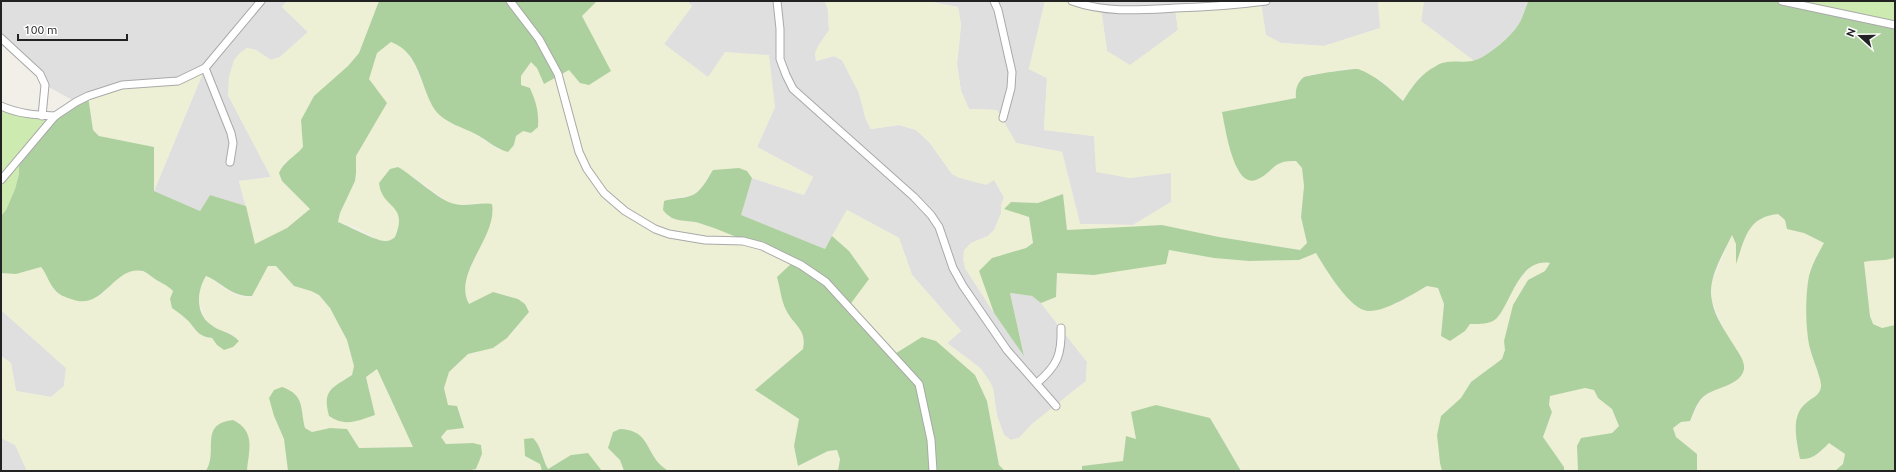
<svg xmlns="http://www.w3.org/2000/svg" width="1896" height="472" font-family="Ubuntu,sans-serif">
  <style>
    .residential { fill: #e0dfdf }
    .farmland { fill: #eef0d5 }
    .grass { fill: #cdebb0 }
    .forest { fill: #add19e }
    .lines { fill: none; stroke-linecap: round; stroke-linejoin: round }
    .minor-casing { stroke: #a9a9a9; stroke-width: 9 }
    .minor { stroke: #fff; stroke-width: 7 }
  </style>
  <rect width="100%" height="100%" fill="#f2efe9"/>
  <g class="residential">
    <polygon points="1,1 287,1 282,7 308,32 280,57 271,60 256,50 247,48 240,53 228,95 271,177 239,181 246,206 210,195 200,211 154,191 205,68 191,76 76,102 45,85 40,75 1,38"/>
    <polygon points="687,1 825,1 828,10 829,30 819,45 815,53 816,61 834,56 842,60 859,93 866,120 871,129 899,125 916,130 930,143 952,174 960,178 994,180 1004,197 1001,206 1001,214 994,230 988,236 971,243 965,268 994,313 1024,355 1010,293 1032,296 1041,303 1087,362 1086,381 1032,424 1019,438 1011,440 1004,435 997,416 993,388 980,368 947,343 961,331 912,275 899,238 847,210 825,249 740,215 752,178 804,195 813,177 757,147 775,107 708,78 664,44 692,6"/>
    <polygon points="926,1 1045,1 1029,69 1047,78 1044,130 1094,136 1129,178 1171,172 1171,202 1133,225 1080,224 1062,152 1016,143 997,110 969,109 961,91 957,64 961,25 958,7"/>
    <polygon points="1072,1 1378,1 1381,28 1324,46 1281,43 1266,35 1175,8 1178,30 1130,66 1107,51 1101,9"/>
    <polygon points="1424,1 1553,1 1528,2 1520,22 1512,33 1491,52 1474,61 1421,21"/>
    <polygon points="1,310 66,368 64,386 51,397 16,391 11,363 1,356"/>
    <polygon points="1,438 16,445 27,471 1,471"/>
  </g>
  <g class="farmland">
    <polygon points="287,1 379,1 359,53 301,120 303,147 298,154 283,164 282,181 311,209 287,228 255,244 239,181 271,177 228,95 229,77 234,60 240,53 247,48 256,50 271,60 280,57 308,32 282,7"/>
    <polygon points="597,1 687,1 692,6 664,44 708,77 725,52 769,55 775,107 757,147 813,177 804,195 752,178 747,171 713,170 698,192 690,196 673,198 663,210 669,217 677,220 694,222 719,229 743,241 794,261 786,310 802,332 805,340 803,349 755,390 799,419 794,446 798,466 828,451 837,450 840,459 838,471 668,471 657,462 644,439 608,448 620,460 624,471 602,471 587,453 571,455 548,469 544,461 539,444 542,471 467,471 476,469 473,443 446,444 441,437 447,430 464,428 448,405 445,397 443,388 449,372 468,354 476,353 513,332 518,325 524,319 518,299 510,296 493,292 469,304 465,296 466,278 481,246 483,203 457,205 448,202 413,176 392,205 398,211 400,220 395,237 388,241 379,240 355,227 338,222 340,213 355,181 356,173 356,156 387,103 369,79 371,69 377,53 383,47 391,42 399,45 406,51 415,66 433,107 499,150 514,145 516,136 522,131 521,76 531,62 537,68 570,70 580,83 582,16"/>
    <polygon points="825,1 926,1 958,7 961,25 957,64 961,91 969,109 997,110 1016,143 1062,152 1080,224 1133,225 1171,202 1171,173 1129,178 1096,172 1094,136 1044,130 1047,78 1029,69 1045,1 1072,1 1101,9 1107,51 1130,65 1178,30 1175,8 1261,2 1266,35 1281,43 1324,46 1380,28 1378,1 1424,1 1421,21 1474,61 1447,62 1420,76 1402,101 1381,80 1348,68 1322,74 1312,74 1304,77 1298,84 1295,92 1296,98 1222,112 1257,180 1279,162 1296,161 1302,168 1304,186 1301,217 1307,243 1300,250 1219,237 1162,225 1066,230 1063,195 1038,203 1011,202 1029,217 1033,243 1026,248 992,258 980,271 994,313 965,268 963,259 964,250 971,243 988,236 994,230 1001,214 1001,206 1004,197 994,180 986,185 960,178 952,174 930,143 916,130 899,125 871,129 866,120 859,93 842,60 834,56 816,61 815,53 819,45 829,30 828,10"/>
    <polygon points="205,68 154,191 154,147 100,136 93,130 88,96 122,85 164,83"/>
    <polygon points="847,210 899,238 912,275 961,331 947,343 980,368 989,380 993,388 997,416 1004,435 1011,440 1019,438 1032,424 1086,381 1087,362 1041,303 1056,297 1057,273 1094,275 1169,250 1214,258 1249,261 1299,260 1316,253 1330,276 1341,290 1396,304 1427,286 1438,288 1444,304 1441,336 1465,331 1470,324 1488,323 1496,319 1515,286 1526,272 1533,265 1542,262 1550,263 1545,271 1528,280 1504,341 1505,350 1502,359 1471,382 1461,398 1441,416 1440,463 1442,471 1241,471 1210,418 1136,439 1126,437 1123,461 1082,466 1082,471 1005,471 999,465 987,401 893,355 848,306 849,251 832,236"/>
    <polygon points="1778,214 1785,220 1787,229 1804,233 1825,243 1815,259 1810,350 1822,386 1819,394 1804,404 1816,456 1829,443 1845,454 1843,464 1835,471 1697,471 1697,454 1676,437 1673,428 1681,422 1690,421 1702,398 1717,388 1734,383 1724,329 1712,301 1712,282 1732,235 1736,244 1736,262 1748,231 1760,218"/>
    <polygon points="1895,257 1895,325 1882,328 1873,324 1870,316 1864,262 1873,259 1890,259"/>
    <polygon points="268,266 276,266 294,286 311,291 319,295 330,308 347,340 354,366 352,374 329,390 371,393 366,376 377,369 413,447 359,448 330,428 312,432 305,428 301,411 301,403 274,416 284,439 288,471 247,471 249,439 217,425 212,432 211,459 206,471 27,471 15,445 1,438 1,356 11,363 16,391 51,397 64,386 66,368 1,310 1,273 16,274 41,267 47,273 54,290 61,295 102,295 113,282 127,272 136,270 144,272 159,282 167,285 173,291 170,299 172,308 186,318 197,332 204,337 212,338 217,345 233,334 216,329 209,324 204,317 199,300 201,283 206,276 214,280 220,286 235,294 244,297 252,296"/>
    <polygon points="1585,388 1594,390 1598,398 1612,409 1619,426 1612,433 1581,438 1577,446 1578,471 1564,471 1564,467 1543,437 1552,413 1549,405 1550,396"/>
  </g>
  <g class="grass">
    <polygon points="1784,1 1895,1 1895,28"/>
    <polygon points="1,106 55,116 19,160 19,174 15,189 6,210 1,216"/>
  </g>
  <g class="forest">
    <path d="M379 1H597L582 16 611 71 589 85 580 83 569 70 544 84 537 68 531 62 521 76V85L530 88C536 102 539 111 538 127L531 133 523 131 516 136 514 145 508 152C497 149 489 142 479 136 464 127 442 123 433 107 420 84 419 52 391 42L377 53 369 79 387 103 356 156V173L355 181 340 213 338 222C349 226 377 242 386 241 389 241 393 239 395 237 409 203 382 210 379 183L390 169 398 167C414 176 439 201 455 204 466 207 479 202 492 204 498 237 452 273 469 304L493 292 518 299 525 304 529 312 507 338 493 348 468 354 449 372 444 388 448 405 457 406 464 428 447 430 441 437 446 444 473 443 481 445 482 454 476 469 467 471H288L284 439 274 416 269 398 274 390 282 387C305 395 300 408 305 428L312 432 330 428 347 429 359 448 413 447 377 369 366 377 375 415C358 421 344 427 329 416 322 390 332 388 352 375L354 366 347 340 330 308 319 295 311 291 294 286 276 266H268L252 296C231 297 223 283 206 276 197 290 195 313 210 324 219 332 230 331 239 341L233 347 224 350 217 345 212 338C195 336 196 327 185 318 181 314 176 311 172 308L170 299 173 291C168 286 164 284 158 281 153 278 148 273 143 271 113 265 104 312 71 299 65 297 59 295 55 290 49 284 47 274 41 267L16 274 1 273V216L6 210 15 189 19 174V160L55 116 88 96 93 130 99 136 154 147V191L200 211 210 195 246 206 255 244 287 228 310 209 282 181 279 173C284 161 295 157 303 147L301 120 314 96 348 66 359 53Z"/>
    <path d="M1553 1H1784L1895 28V257C1886 262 1874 259 1864 262L1870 316 1873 324 1882 328 1895 325V471H1835L1843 464 1845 454 1829 443C1820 452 1813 460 1800 459 1797 442 1790 417 1805 404 1811 398 1820 396 1821 387 1822 380 1813 360 1811 352 1805 333 1805 296 1809 276 1812 264 1818 254 1824 243L1804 233 1787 229 1785 220 1778 214C1747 217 1745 239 1736 264V244L1732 235C1723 255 1707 278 1712 301 1714 316 1727 334 1735 347 1739 354 1745 361 1744 369 1741 386 1714 387 1703 397 1697 402 1693 414 1690 421L1681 422 1673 428 1676 437 1697 454V471H1578L1577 446 1581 438 1612 433 1619 426 1612 409 1598 398 1594 390 1585 388 1550 396 1549 405 1552 412 1543 437 1564 467V471H1442L1440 463 1437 435 1441 416 1461 398 1471 382 1502 359 1505 350 1504 341 1513 305 1528 280 1545 271 1550 263C1519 258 1512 301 1497 318 1490 325 1479 324 1470 324L1465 331 1450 341 1441 336 1444 304 1438 288 1427 286C1413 294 1385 312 1368 311 1350 310 1325 268 1316 253L1299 260 1249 261 1214 258 1169 250 1166 264 1094 275 1057 273 1056 297 1041 303 1032 296 1010 293 1024 356 994 313 979 271 992 258 1026 248 1033 243 1029 217 1004 209 1011 202 1038 203 1063 194 1067 230 1162 225 1219 237 1300 250 1307 243 1301 217 1304 186 1302 168 1296 161C1272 160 1275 171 1258 179 1234 192 1225 126 1222 112L1296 98C1295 91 1297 82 1304 77 1308 75 1354 68 1358 69 1377 76 1389 88 1403 101 1412 87 1420 74 1436 66 1447 59 1460 63 1472 61 1487 58 1513 35 1520 22 1523 16 1525 9 1528 2Z"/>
    <path d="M739 168 747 171 752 178 741 215 825 249 832 236 849 251 869 279 849 306 893 355 922 337 936 341 975 375 987 401 999 465 1005 471H838L840 459 837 450 828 451 798 466 794 446 799 419 755 390 803 349C807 329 794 326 786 310 781 300 780 287 777 277L794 261C762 249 731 233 699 223 684 219 674 224 663 210L664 201C673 198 681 199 690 196 701 193 707 179 713 170Z"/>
    <polygon points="1156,405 1210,418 1241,471 1082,471 1082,466 1123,461 1126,436 1136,439 1131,412"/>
    <path d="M233 420C256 431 249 450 247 471H206C219 451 198 424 233 420Z"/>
    <path d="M620 429C644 430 645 443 656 460 659 464 664 468 668 471H624L620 460 608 448 613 432Z"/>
    <path d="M533 438C542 447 542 459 548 469L571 455 588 453 602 471H542L540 464 525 456 524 439Z"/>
  </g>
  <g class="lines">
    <g class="minor-casing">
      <g id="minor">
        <polyline points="510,1 539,39 558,74 579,152 587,169 604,193 625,211 655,229 669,234 705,240 743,241 762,246 801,265 826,282 919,384 931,440 933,471"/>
        <polyline points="777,1 780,29 780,59 786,75 793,89 914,197 931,215 939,227 953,268 963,286 1007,350 1056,406"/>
        <polyline points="994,1 998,10 1012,72 1011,88 1003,118"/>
        <path d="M1072 1C1105 13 1140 10 1175 8 1206 7 1236 5 1266 1"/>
        <polyline points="1782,1 1895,25"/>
        <polyline points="1,38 40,74 45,85 42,116"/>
        <polyline points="205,68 231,133 233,143 230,162"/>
        <path d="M1 106C19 114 35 115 55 116"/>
        <polyline points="1,180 55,116 76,102 88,96 122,85 178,81 205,68 261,1"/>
        <path d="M1037 383C1057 366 1062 355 1061 328"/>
      </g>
    </g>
    <use href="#minor" class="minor"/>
  </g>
  <rect width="1896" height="472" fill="none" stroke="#222222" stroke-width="4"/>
  <g transform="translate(1860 36) rotate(291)" stroke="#ffffff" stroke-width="3" paint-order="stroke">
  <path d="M0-3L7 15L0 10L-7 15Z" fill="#222222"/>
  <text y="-6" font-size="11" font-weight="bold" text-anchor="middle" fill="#222222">N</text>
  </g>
  <path d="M18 34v6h109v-6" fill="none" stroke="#222222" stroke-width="2"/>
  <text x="24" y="34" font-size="12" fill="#222222" stroke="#ffffff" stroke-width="3" paint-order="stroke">100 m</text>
</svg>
